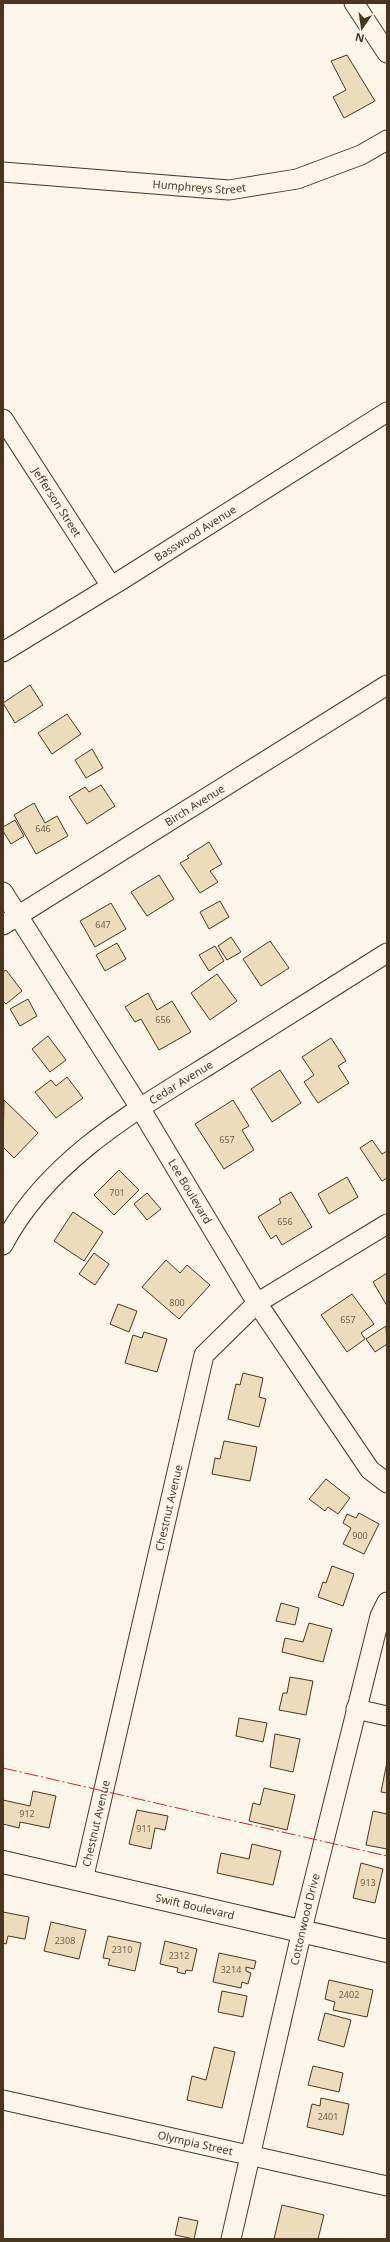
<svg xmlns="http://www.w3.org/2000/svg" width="390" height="2242" font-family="'Noto Sans',sans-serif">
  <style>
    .building { fill: #ecdcbc; stroke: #4a3520 }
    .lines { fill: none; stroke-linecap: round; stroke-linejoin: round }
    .minor-casing { stroke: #4a3520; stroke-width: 21 }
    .major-casing { stroke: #4a3520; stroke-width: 24 }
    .minor { stroke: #fbf6e9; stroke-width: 19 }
    .major { stroke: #fbf6e9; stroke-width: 22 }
    .power { stroke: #c62828; stroke-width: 1; stroke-dasharray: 14 3 2 3; stroke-linecap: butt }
    .labels { text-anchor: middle; stroke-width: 3; stroke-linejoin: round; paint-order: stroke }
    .number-label { font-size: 9px; fill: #725f47 }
    .street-label { font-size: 11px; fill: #4a3520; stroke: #fbf6e9 }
  </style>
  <rect width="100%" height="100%" fill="#fbf6e9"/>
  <g class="building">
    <polygon points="347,55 375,101 344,118 333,97 346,90 331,61"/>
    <polygon points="30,685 43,705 15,723 3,703"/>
    <polygon points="67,714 81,734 52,754 38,733"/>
    <polygon points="92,749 103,768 86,778 75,760"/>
    <polygon points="101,785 115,806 87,824 69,797 85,787 89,792"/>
    <polygon points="34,803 45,823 57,816 68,836 36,854 14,815"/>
    <polygon points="15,820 24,836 11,844 3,831 3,827"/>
    <polygon points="209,842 222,864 210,871 218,882 200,893 180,863 189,858 187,856"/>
    <polygon points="159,875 174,899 147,916 131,892"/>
    <polygon points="220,901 229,917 209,929 200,912"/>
    <polygon points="111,903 126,929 95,947 80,921"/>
    <polygon points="231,937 241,952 227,960 218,946"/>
    <polygon points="270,941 289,968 261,986 243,959"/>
    <polygon points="117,943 126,959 105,971 96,955"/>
    <polygon points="215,946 224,961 209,971 199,955"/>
    <polygon points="6,970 22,991 6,1004 3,1001 3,972"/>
    <polygon points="217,974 237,1001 210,1020 191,993"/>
    <polygon points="148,993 157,1010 172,1001 191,1032 159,1050 141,1019 135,1022 125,1007"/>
    <polygon points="28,999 37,1016 20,1026 10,1009"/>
    <polygon points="48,1036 66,1060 50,1072 32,1049"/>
    <polygon points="331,1038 346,1061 338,1066 349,1083 318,1103 304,1082 314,1075 302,1057"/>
    <polygon points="280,1070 301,1103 272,1122 251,1089"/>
    <polygon points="67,1077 83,1098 56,1118 35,1092 51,1080 56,1086"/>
    <polygon points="4,1100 38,1133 14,1158 3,1147"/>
    <polygon points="233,1100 249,1126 242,1130 254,1150 224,1169 195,1124"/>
    <polygon points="372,1140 382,1154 387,1151 387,1178 382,1181 360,1148"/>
    <polygon points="119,1170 139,1190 114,1215 94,1195"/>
    <polygon points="347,1177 358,1197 329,1214 318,1194"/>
    <polygon points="291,1192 312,1227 282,1245 276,1235 271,1239 258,1217 281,1203 279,1199"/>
    <polygon points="147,1193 161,1209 147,1220 134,1204"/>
    <polygon points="73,1212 103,1232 84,1261 54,1241"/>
    <polygon points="94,1253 109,1264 95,1285 79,1274"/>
    <polygon points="166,1260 180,1273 187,1265 210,1285 179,1319 142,1287"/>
    <polygon points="387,1273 387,1306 373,1282"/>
    <polygon points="352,1294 374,1324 361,1333 365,1339 347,1352 321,1315"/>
    <polygon points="118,1304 137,1311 129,1332 110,1324"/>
    <polygon points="386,1326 387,1344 375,1352 366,1339"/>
    <polygon points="144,1332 167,1339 157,1372 125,1363 133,1335 142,1338"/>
    <polygon points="243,1373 263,1378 259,1397 266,1399 259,1427 228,1419 236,1384 240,1385"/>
    <polygon points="224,1441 257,1447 250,1481 212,1474 215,1458 220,1459"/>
    <polygon points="326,1479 350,1498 338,1514 328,1507 325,1511 309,1499"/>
    <polygon points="359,1513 379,1524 364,1554 343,1544 351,1528 343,1523 347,1514 356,1518"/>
    <polygon points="332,1566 354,1574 343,1606 318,1597 323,1582 326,1583"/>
    <polygon points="281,1603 299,1608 295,1625 276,1621"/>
    <polygon points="309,1623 332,1629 323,1662 282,1652 285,1638 303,1642"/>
    <polygon points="290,1677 313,1681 306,1715 279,1710 283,1693 287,1693"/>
    <polygon points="239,1718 267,1723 263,1742 236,1736"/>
    <polygon points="275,1734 300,1739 293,1772 270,1767"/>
    <polygon points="387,1762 387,1793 381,1792"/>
    <polygon points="264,1788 295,1795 287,1830 249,1821 253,1803 260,1805"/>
    <polygon points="33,1791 56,1796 49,1828 20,1822 19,1828 3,1824 3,1800 30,1806"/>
    <polygon points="137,1810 168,1816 165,1830 155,1828 151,1849 129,1844"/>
    <polygon points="373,1811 387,1814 387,1849 366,1845"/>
    <polygon points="252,1844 281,1851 273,1885 217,1873 221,1853 249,1859"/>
    <polygon points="361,1863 383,1869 375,1903 353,1898"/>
    <polygon points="3,1912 29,1917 25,1939 8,1936 6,1944 3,1943"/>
    <polygon points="51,1922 86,1930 79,1959 44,1951"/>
    <polygon points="108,1936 141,1943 135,1971 108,1965 110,1959 103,1958"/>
    <polygon points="165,1941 197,1949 192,1971 186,1970 185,1974 177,1972 178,1968 160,1964"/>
    <polygon points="219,1953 256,1961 254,1969 246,1967 246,1971 251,1973 248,1984 242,1982 241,1988 213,1982"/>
    <polygon points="329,1980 373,1990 367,2017 333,2010 335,2002 325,1999"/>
    <polygon points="222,1991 247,1996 243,2017 218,2012"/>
    <polygon points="325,2013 351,2020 344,2047 318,2040"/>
    <polygon points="214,2047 235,2052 222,2108 187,2100 192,2076 206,2080"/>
    <polygon points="313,2066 343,2073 339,2092 308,2085"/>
    <polygon points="321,2098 349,2104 343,2135 307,2127 312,2104 320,2106"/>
    <polygon points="282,2205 324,2215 318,2239 274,2239"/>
    <polygon points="179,2217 198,2221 194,2239 175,2235"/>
  </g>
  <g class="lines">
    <g class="minor-casing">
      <g id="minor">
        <polyline points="354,3 387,53"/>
        <path id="s1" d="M3 172 229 190 297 179 361 155 387 140"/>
        <path id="s2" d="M3 419 111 586"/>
        <path id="s3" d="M3 652 123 579 387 412"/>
        <path id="s4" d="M3 892 140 1108 257 1303 370 1470 387 1483"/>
        <path id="s5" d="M3 925 387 685"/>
        <path id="s6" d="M3 1245C48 1158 140 1108 220 1058 276 1023 331 988 387 953"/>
        <polyline points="356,1709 387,1716"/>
        <path id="s7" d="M83 1880 204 1355 257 1303 387 1224"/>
        <path id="s8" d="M3 2100 387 2186"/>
        <path id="s9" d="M231 2239 306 1913 380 1616 387 1602"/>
      </g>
    </g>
    <g class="major-casing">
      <g id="major">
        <path id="s10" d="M3 1862 387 1951"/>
      </g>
    </g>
    <use href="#minor" class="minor"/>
    <use href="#major" class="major"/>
    <polyline class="power" points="3,1768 387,1856"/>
  </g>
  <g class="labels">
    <g class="number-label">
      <text x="43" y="832">646</text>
      <text x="103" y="928">647</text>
      <text x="163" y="1023">656</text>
      <text x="227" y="1143">657</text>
      <text x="117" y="1196">701</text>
      <text x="285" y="1225">656</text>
      <text x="177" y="1306">800</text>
      <text x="348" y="1323">657</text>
      <text x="360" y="1539">900</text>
      <text x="27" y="1817">912</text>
      <text x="144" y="1832">911</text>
      <text x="368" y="1886">913</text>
      <text x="65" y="1944">2308</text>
      <text x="122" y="1953">2310</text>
      <text x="179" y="1959">2312</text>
      <text x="231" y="1973">3214</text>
      <text x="349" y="1998">2402</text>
      <text x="328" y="2120">2401</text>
    </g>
    <g class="street-label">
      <text dy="4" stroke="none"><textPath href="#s1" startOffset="197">Humphreys Street</textPath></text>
      <text dy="4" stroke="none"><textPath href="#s2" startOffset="99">Jefferson Street</textPath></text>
      <text dy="4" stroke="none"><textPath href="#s3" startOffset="226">Basswood Avenue</textPath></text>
      <text dy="4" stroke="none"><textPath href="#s5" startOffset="226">Birch Avenue</textPath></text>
      <text dy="4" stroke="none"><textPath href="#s6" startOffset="244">Cedar Avenue</textPath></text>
      <text dy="4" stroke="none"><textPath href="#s4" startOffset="353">Lee Boulevard</textPath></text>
      <text dy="4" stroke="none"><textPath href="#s7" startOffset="382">Chestnut Avenue</textPath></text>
      <text dy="4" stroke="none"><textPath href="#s7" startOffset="58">Chestnut Avenue</textPath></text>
      <text dy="4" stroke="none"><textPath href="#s10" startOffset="197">Swift Boulevard</textPath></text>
      <text dy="4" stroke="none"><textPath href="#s9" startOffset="328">Cottonwood Drive</textPath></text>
      <text dy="4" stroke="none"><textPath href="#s8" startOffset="197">Olympia Street</textPath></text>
    </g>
  </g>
  <rect width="390" height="2242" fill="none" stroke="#4a3520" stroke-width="8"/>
  <g transform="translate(362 28) rotate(193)" stroke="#fbf6e9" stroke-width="3" paint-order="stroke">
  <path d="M0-3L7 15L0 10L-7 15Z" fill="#4a3520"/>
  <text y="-6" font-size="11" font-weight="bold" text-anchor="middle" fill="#4a3520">N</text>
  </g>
</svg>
